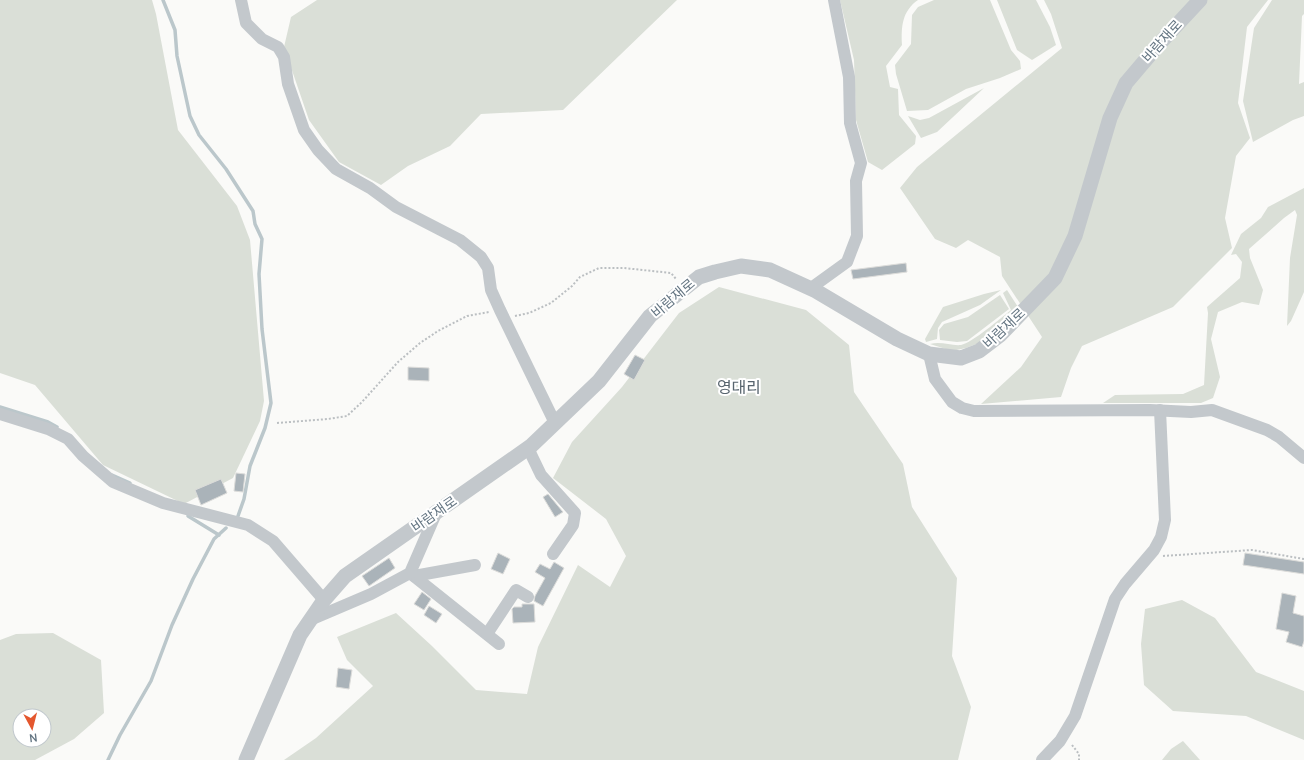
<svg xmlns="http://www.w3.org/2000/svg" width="1304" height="760" font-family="Manrope,'Noto Sans KR',sans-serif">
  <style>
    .green { fill: #dadfd7; fill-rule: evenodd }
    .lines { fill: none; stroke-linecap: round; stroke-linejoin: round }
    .stream { stroke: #bbc7cb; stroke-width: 3.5 }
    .building { fill: #aab3b9; stroke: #dcdcda }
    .path { stroke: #bbbfc2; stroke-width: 2; stroke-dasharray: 2 2; stroke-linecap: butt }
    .minor { stroke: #c3c8cc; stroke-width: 12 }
    .tertiary { stroke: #c3c8cc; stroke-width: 15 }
    .labels { text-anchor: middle; stroke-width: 4; stroke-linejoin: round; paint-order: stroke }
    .street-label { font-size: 14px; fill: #657683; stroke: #fff }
    .quarter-label { font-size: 16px; fill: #57646e; stroke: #fff }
  </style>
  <rect width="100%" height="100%" fill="#fafaf8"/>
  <g class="green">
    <polygon points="0,0 152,0 156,14 178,130 237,206 250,240 264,401 260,421 233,478 184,504 103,465 35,385 0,373"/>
    <polygon points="317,0 677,0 563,110 481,114 450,146 408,166 381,185 339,162 309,120 284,47 291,17"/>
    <path d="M840 0H918C902 11 901 27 902 45L886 66 890 87 898 89 899 115 916 136 915 144 882 170 868 162 856 120 854 60Z"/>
    <polygon points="934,0 990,0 1011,50 1020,61 1021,69 1000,78 966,89 928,110 907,111 896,74 895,65 911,44 912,15 918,7"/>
    <polygon points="997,0 1036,0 1050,27 1056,45 1032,60 1017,50"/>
    <polygon points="1044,0 1268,0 1247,27 1238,103 1250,138 1236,156 1225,218 1232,248 1173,307 1082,346 1071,368 1061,397 981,404 1021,367 1042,337 1002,276 1000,257 968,240 956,248 935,239 900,188 917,167 1062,48 1051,14"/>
    <polygon points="1272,0 1304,0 1304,14 1302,16 1299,84 1304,82 1304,116 1293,120 1253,142 1243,101 1254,28"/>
    <polygon points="984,88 937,132 921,138 908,116 920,120 929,118"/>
    <polygon points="1304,188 1304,292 1291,321 1287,326 1290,258 1297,215 1295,210 1284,218 1249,249 1250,258 1263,290 1259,305 1242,302 1218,312 1211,339 1220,377 1213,398 1201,403 1103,403 1115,395 1183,394 1204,385 1208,313 1207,307 1240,278 1242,262 1236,254 1231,255 1241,234 1261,218 1268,207"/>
    <polygon points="719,287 806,310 849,345 854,392 903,464 912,507 957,578 952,656 971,707 958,760 284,760 316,738 373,686 347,660 337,637 396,613 432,646 476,690 527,694 538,647 578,565 610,587 626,556 606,519 553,478 572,442 622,387 679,313"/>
    <polygon points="1001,290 980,305 942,322 938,328 937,339 926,342 925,339 943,307 984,294"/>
    <path d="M1007 290 1018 307 979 343 966 348 952 351 930 344C941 341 951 346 961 345 972 343 1001 318 1011 310L1003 293Z"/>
    <polygon points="1000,295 1009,309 967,341 957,342 940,340 939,330 944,324 968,317"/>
    <polygon points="1182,600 1215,618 1256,672 1304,691 1304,740 1246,716 1173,711 1144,685 1141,644 1145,609"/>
    <path d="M53 633 101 660 104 713 74 739 35 760H0V640L16 634ZM20 716H44V740H20Z"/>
    <polygon points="1183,741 1200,760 1162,760 1171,749"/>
  </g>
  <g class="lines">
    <g class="stream">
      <polyline points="163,0 175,30 177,56 190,116 199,135 226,169 253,211 255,224 262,239 259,274 262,329 271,403 265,428 250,466 244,499 238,516"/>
      <polyline points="0,407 48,422 57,427"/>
      <polyline points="112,475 130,483"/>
      <polyline points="188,516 219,535"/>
      <polyline points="108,760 120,735 151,681 172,625 193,579 214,539 226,528"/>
    </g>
  </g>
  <g class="building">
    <polygon points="906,263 907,272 853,279 851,270"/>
    <polygon points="635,355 645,360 634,380 624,374"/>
    <polygon points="408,367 429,368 429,381 408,380"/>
    <polygon points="236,473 245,474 243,492 234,491"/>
    <polygon points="221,479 227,493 201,505 195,490"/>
    <polygon points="548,494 563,512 555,517 543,497"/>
    <polygon points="498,553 510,559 503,574 491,569"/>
    <polygon points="1245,553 1304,562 1304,574 1243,565"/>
    <polygon points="389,558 395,568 369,586 362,576"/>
    <polygon points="554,562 564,568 543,606 534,601 535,596 545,578 535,572 540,564 550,569"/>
    <polygon points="422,592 431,599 424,610 414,604"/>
    <polygon points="1282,593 1296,596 1293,613 1304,616 1304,641 1302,647 1286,642 1289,632 1276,629"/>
    <polygon points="522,604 534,604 535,622 513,623 512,609 514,607 522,607"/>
    <polygon points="429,606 442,614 436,623 424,615"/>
    <polygon points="338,668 352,670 349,689 336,687"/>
  </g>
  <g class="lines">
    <g class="path">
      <polyline points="515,316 529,313 551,303 572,286 580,277 599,268 624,268 671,273 676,279"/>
      <polyline points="277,423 328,419 347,416 362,402 398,362 420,343 438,331 467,316 489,312"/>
      <polyline points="1163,556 1252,550 1304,559"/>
      <polyline points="1072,745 1079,754 1079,760"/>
    </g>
    <g class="minor">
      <polyline points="241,0 246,23 262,39 278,47 284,57 288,84 304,130 318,150 336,169 370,188 396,207 460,240 481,257 488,268 491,290 500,310 555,423"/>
      <polyline points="811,288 847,262 857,236 856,181 861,163 850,123 849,77 834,0"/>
      <polyline points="929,354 935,379 952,402 962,408 974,411 1150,410 1191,412 1212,410 1267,430 1279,437 1304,458"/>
      <polyline points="0,414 48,429 68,439 83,456 113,482 163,503 248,525 273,541 324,600"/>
      <polyline points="528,448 541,475 575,513 573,525 553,554"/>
      <polyline points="410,573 499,644"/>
      <polyline points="414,576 475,565"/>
      <polyline points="310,620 371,594 410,573 437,511"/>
      <polyline points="487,634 516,590 528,597"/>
      <polyline points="1042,760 1060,741 1075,716 1115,599 1125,584 1154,550 1161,537 1165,520 1160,410"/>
    </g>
    <polyline class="tertiary" points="246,760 300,635 324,600 345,576 531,446 599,381 650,316 699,277 715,272 741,266 770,270 816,291 897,339 929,354 961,358 979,351 1000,335 1055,278 1075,236 1110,118 1126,83 1160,43 1200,0"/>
  </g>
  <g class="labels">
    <g class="street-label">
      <text transform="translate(1162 41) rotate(-48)" y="5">바람재로</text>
      <text transform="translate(673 298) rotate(-40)" y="5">바람재로</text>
      <text transform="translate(1004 328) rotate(-43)" y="5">바람재로</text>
      <text transform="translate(434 514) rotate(-35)" y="5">바람재로</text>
    </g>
    <g class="quarter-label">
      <text x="739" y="393">영대리</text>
    </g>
  </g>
  <g transform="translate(32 728) rotate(173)"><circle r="19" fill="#ffffff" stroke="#c1c8cd"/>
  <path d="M0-3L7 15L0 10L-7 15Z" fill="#e4572e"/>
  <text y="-6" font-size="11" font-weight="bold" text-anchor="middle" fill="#657683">N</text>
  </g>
</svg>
